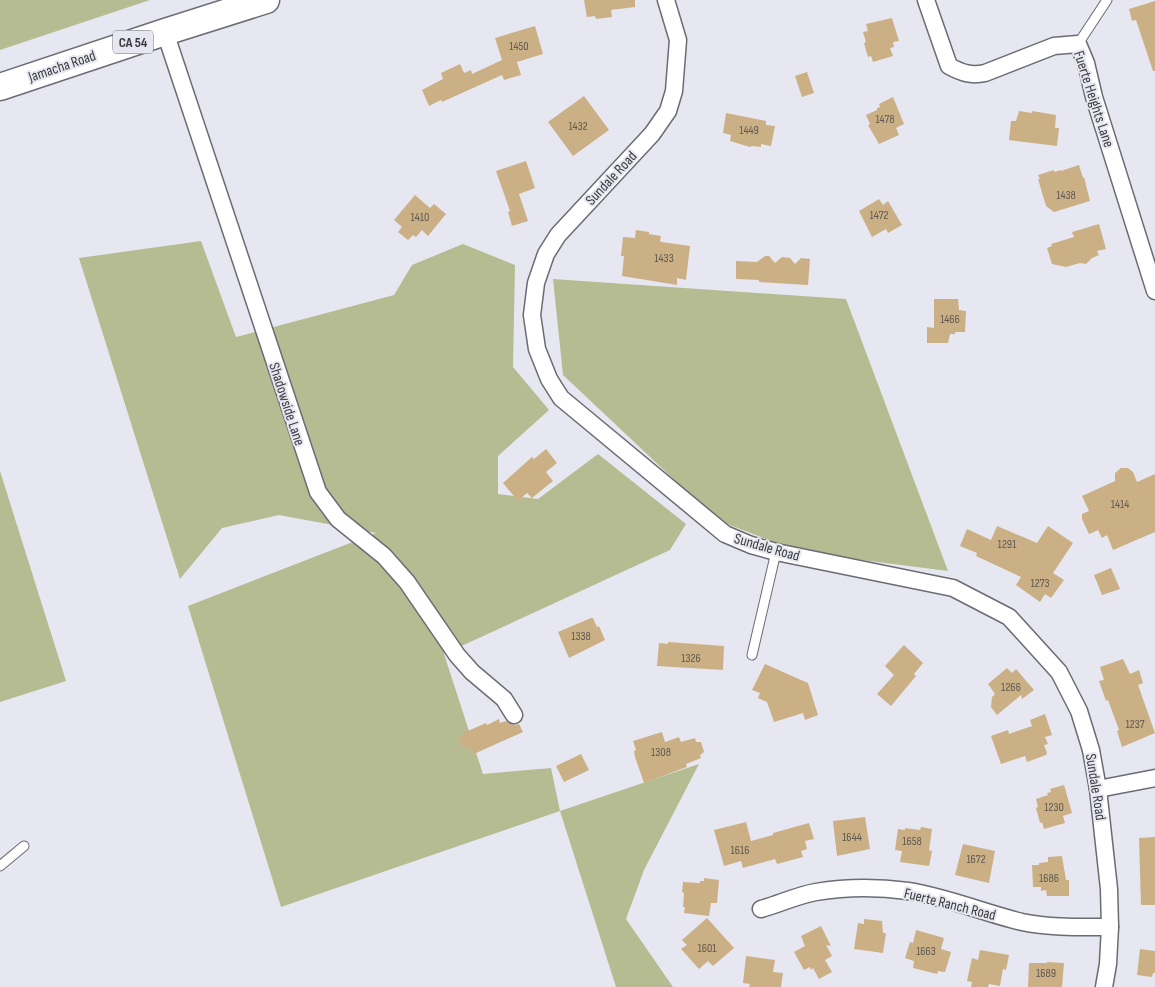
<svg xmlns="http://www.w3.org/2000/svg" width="1155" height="987" font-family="'Sofia Sans Condensed',sans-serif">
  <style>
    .green { fill: #b5bc92 }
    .building { fill: #cbb085 }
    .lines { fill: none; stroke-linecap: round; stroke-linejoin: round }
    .service-casing { stroke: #6b6b74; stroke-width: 11 }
    .minor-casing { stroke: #6b6b74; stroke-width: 19 }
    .primary-casing { stroke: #6b6b74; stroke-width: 29 }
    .service { stroke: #fff; stroke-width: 9 }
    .minor { stroke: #fff; stroke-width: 16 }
    .primary { stroke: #fff; stroke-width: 26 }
    .labels { text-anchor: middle; stroke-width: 4; stroke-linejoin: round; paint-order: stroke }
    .number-label { font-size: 12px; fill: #5f5850 }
    .shield { fill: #e7e7f1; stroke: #6f6f74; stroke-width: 1 }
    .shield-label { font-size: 14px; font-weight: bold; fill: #3b3b3f }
    .street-label { font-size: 15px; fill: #3b3b3f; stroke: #e7e7f1 }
  </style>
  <rect width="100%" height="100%" fill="#e7e7f1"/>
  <g class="green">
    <polygon points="0,0 150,0 0,50"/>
    <polygon points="201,241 236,337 394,295 412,265 463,244 515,265 513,367 549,410 498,456 498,494 538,499 598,454 686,524 670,550 444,654 483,774 551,768 560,811 699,764 644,870 626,919 673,987 616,987 560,811 281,907 188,606 376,533 279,515 222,528 180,579 79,258"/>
    <polygon points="553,279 846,299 948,571 799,552 717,520 563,375"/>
    <polygon points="0,471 66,681 0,702"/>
  </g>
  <g class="building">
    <polygon points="584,0 635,0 635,7 611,10 612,17 596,19 595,16 587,17"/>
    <polygon points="1155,1 1155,71 1153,71 1136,20 1132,21 1129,9"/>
    <polygon points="892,18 899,41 893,42 894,47 890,48 893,56 873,62 871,56 868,57 864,43 866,42 863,32 868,31 866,24"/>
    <polygon points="535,26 543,54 517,62 521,75 504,80 502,75 442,102 441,100 429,106 422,90 443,79 441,73 460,64 464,73 471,70 472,74 502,60 495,38"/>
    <polygon points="807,72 814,93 802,97 795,76"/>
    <polygon points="584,96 609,130 573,156 548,122"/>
    <polygon points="893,97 904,124 896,128 899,135 879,144 868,125 870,124 866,115 877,110 877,108 880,107 879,104"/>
    <polygon points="1019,111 1032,113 1032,111 1056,115 1055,128 1059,128 1057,146 1009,140 1011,121 1016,121"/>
    <polygon points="726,113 766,121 766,125 775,126 771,146 761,144 761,147 752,146 750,147 730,141 731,135 723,133"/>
    <polygon points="526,161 535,188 519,194 528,221 512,226 508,212 510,211 496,171"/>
    <polygon points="1079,165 1083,178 1084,177 1090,201 1054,212 1046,206 1038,179 1040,179 1038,175 1054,170 1054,172 1061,170 1061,171"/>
    <polygon points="415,195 430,208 434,204 446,214 428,236 422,230 416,237 413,235 408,240 398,232 402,227 394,220"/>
    <polygon points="879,199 883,205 888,201 902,225 888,233 886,229 872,237 859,211"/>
    <polygon points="1099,224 1106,249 1097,251 1099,255 1092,258 1086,264 1080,263 1066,267 1052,264 1047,248 1052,246 1051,244 1074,237 1072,232"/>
    <polygon points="636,230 649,232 649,234 661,236 660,241 662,242 690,246 686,280 677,278 677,285 622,276 624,256 621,256 623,237 635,238"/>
    <polygon points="765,256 769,256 775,263 782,257 790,258 795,264 801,258 810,259 808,285 759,282 759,280 736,279 736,261 757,262"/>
    <polygon points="934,299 958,299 959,310 966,311 965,332 955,332 955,334 950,334 948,343 927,343 927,327 934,328"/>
    <polygon points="546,449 557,463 546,472 553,481 532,498 527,493 518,501 503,483 532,457 534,459"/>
    <polygon points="1121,468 1128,468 1133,472 1137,482 1155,474 1155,532 1113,550 1107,535 1102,538 1098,530 1089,534 1082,519 1082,514 1089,511 1082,496 1115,481 1115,473"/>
    <polygon points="997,526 1037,543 1048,526 1073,543 1053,573 1064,580 1051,598 1045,594 1040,602 1016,585 1021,577 976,556 977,553 960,546 967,529 991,540"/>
    <polygon points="1111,568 1120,589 1102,595 1094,575"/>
    <polygon points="591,618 593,618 597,627 599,626 605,640 569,658 558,632"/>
    <polygon points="668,642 724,646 723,670 657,666 659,643 668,644"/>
    <polygon points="904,645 923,663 914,674 916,676 891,706 877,694 894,675 885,666"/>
    <polygon points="1123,659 1130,674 1139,670 1143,683 1138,685 1155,733 1122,747 1117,731 1119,730 1108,700 1106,701 1099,681 1104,680 1100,667"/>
    <polygon points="765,664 808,683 818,715 805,720 803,713 774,722 767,702 758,698 760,693 752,690"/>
    <polygon points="1007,668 1012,673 1016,669 1034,690 1022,699 1021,695 997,715 991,707 992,697 995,694 988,684"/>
    <polygon points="1045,714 1052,735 1045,737 1048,744 1044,745 1047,753 1046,755 1027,762 1025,756 1001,764 991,736 1008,730 1009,734 1032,726 1030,720"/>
    <polygon points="499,719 500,723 506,721 514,725 519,724 523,732 474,754 471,747 468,749 466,746 463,748 458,737 463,735 463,733 486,723 487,725"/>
    <polygon points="662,732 665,742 679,737 681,742 695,738 696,742 701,742 704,752 700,755 701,758 686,764 687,767 644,783 635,757 634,751 636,750 633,741"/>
    <polygon points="581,754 589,770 564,782 556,766"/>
    <polygon points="1064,785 1072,813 1063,816 1065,823 1044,829 1042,822 1040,823 1036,808 1038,807 1036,799 1048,795 1047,793 1051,792 1050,789"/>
    <polygon points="865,817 870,849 837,856 833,821"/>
    <polygon points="746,822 751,841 773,835 773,833 809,823 814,839 805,841 807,849 801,851 803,857 777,864 775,859 743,868 741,861 724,866 714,830"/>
    <polygon points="921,827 932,829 929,850 932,851 929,866 900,862 902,851 895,850 898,829 905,830 905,828 920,830"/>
    <polygon points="1155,837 1155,905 1141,905 1139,838"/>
    <polygon points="963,844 995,851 989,883 955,875"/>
    <polygon points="1062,856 1066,880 1069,880 1069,896 1047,896 1046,890 1041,891 1041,887 1033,887 1032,865 1039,865 1039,863 1048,862 1048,857"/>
    <polygon points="704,878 719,880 717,903 711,903 709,916 684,913 685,907 683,907 684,893 682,892 683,882 700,883 700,881 704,881"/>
    <polygon points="707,918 734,948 713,966 708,961 699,969 681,949 687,945 682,940"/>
    <polygon points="864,919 882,921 883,933 886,933 883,953 854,949 858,923 864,924"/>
    <polygon points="821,926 831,946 826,945 832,956 825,960 832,972 819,979 813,968 811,970 810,967 804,970 794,952 805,946 801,936"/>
    <polygon points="916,930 944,938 941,949 951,952 945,972 938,971 937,974 913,968 914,961 905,958 910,942 913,943"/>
    <polygon points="1140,949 1155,951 1155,973 1153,973 1152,977 1137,975"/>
    <polygon points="980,950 1009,955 1006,970 1003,969 1000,986 989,984 988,987 971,987 972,982 967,981 972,958 978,960"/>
    <polygon points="746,956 775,960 773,972 783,973 781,987 749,987 750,984 743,983"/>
    <polygon points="1047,962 1064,963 1062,987 1028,987 1029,963 1047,963"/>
  </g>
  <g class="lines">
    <g class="service-casing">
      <g id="service">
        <polyline points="1078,44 1107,0"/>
        <polyline points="752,655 776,552"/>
        <polyline points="0,866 24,846"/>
      </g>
    </g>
    <g class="minor-casing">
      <g id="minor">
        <polyline points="666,0 678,40 674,91 668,111 652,134 558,235 546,254 536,283 532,315 537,349 549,379 561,398 725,534 751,545 776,552 953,588 1009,617 1059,672 1079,711 1091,750 1098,789 1109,889 1110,927 1108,964 1104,987"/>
        <path d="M926 0 949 66C962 73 971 76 985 73L1054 46 1078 44 1086 63 1094 97 1155 291"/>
        <polyline points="165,32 318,492 338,519 384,556 407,582 457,655 472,672 504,699 514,715"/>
        <polyline points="1098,789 1155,778"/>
        <path d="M761 909C779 904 798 895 816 892 845 887 879 887 908 891 947 897 984 913 1022 922 1051 928 1081 927 1110 927"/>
      </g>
    </g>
    <g class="primary-casing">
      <polyline id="primary" points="0,87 165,32 266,0"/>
    </g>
    <use href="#service" class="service"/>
    <use href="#minor" class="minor"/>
    <use href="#primary" class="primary"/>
  </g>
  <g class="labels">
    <g class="number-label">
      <text x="519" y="50">1450</text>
      <text x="885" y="123">1478</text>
      <text x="578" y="130">1432</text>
      <text x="749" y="134">1449</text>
      <text x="1066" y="199">1438</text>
      <text x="879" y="219">1472</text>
      <text x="420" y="221">1410</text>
      <text x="664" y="262">1433</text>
      <text x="950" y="323">1466</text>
      <text x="1120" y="508">1414</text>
      <text x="1007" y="548">1291</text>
      <text x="1040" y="587">1273</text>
      <text x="581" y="640">1338</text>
      <text x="691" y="662">1326</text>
      <text x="1011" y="691">1266</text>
      <text x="1135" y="728">1237</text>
      <text x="661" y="756">1308</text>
      <text x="1054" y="811">1230</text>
      <text x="852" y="841">1644</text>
      <text x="912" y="845">1658</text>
      <text x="740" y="854">1616</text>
      <text x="976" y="863">1672</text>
      <text x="1049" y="882">1686</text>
      <text x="707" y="952">1601</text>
      <text x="926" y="955">1663</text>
      <text x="1046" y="977">1689</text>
    </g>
    <rect class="shield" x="113" y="30.5" width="40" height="23" rx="4"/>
    <g class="shield-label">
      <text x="133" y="47">CA 54</text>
    </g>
    <g class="street-label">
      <text transform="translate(62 66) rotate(-19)" y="5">Jamacha Road</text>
      <text transform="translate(1094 99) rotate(72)" y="5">Fuerte Heights Lane</text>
      <text transform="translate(611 178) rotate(-47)" y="5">Sundale Road</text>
      <text transform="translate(287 404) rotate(72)" y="5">Shadowside Lane</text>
      <text transform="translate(767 547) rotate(16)" y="5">Sundale Road</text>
      <text transform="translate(1096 787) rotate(81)" y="5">Sundale Road</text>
      <text transform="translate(950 904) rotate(14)" y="5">Fuerte Ranch Road</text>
    </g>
  </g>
</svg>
